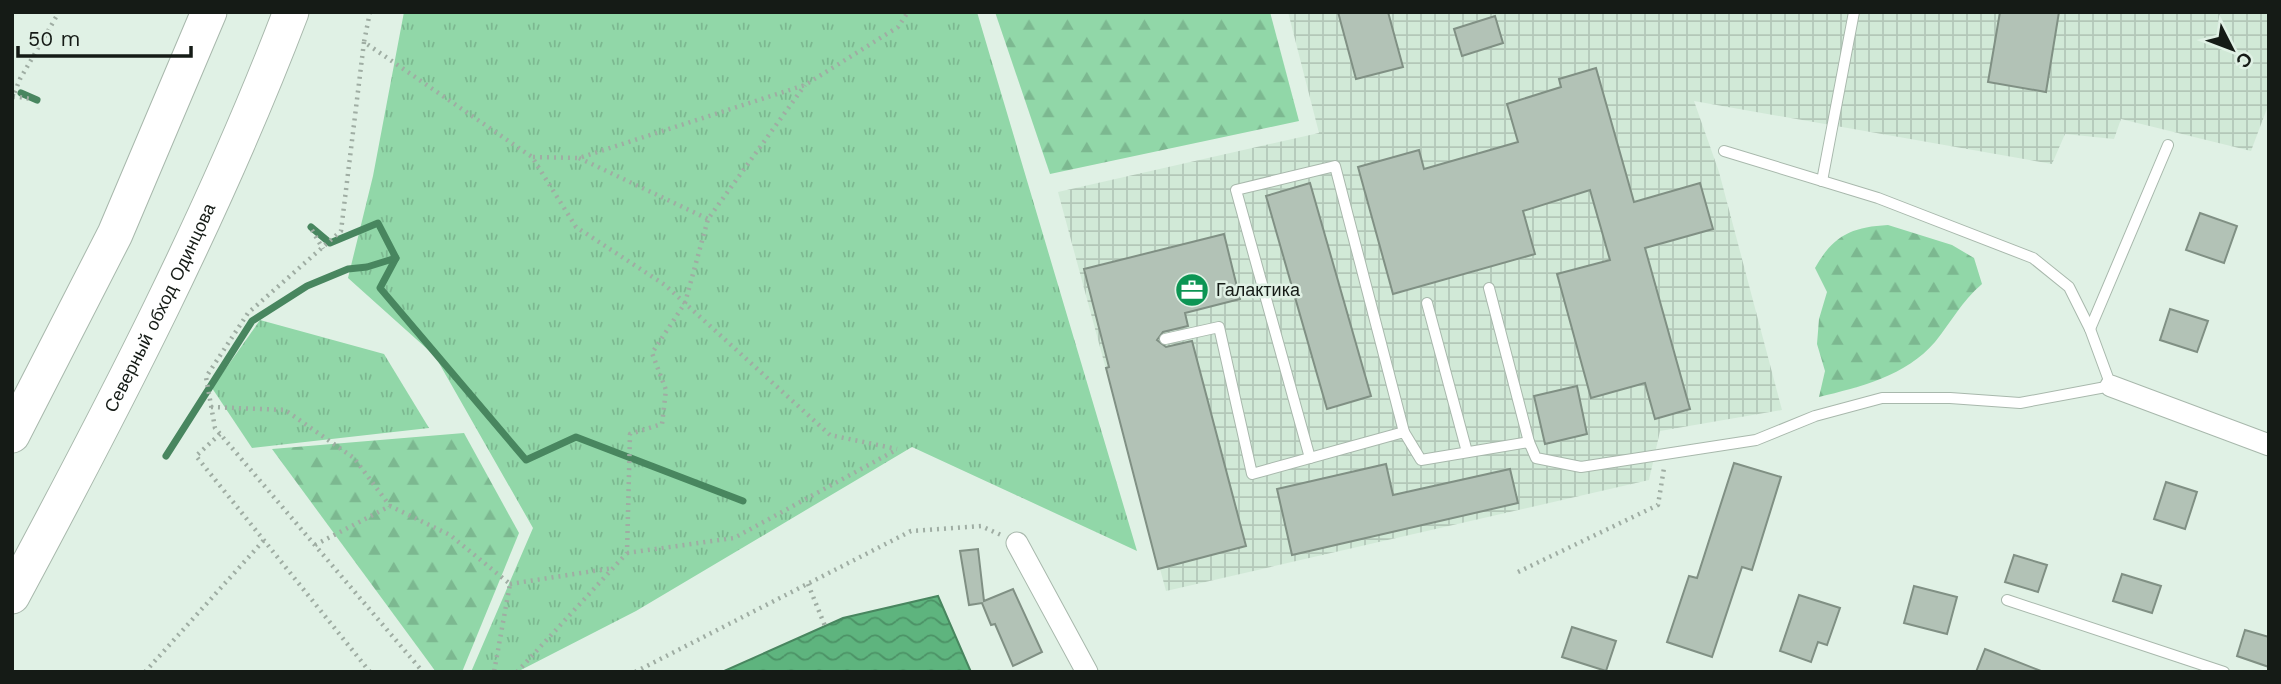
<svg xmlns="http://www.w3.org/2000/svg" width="2281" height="684" font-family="'Work Sans',sans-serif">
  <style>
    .industrial { fill: url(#industrial-grid) }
    .grass { fill: url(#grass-tufts) }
    .forest { fill: url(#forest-firs) }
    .water { fill: url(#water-waves); stroke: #48865f; stroke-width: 2 }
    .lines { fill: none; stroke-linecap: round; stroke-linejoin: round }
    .stream { stroke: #48865f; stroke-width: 7 }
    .building { fill: #b2c2b6; stroke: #809084; stroke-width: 2 }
    .service-casing { stroke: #a8b8ac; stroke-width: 12 }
    .minor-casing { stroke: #a8b8ac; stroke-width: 23 }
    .trunk-casing { stroke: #a8b8ac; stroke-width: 37 }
    .path { stroke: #9fada3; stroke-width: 4.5; stroke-dasharray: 2 5; stroke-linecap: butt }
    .service { stroke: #fff; stroke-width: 10 }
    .minor { stroke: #fff; stroke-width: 21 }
    .trunk { stroke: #fff; stroke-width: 35 }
    .labels { text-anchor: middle; stroke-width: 5; stroke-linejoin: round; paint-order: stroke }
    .poi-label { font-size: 18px; fill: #151b16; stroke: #e0f1e5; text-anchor: start }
    .street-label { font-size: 18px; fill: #151b16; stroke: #e0f1e5 }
  </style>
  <defs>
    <pattern id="industrial-grid" width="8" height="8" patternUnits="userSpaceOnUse" patternTransform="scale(1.75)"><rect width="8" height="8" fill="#d1e9d7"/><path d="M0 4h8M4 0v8" fill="none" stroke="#b3c7b8"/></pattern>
    <pattern id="grass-tufts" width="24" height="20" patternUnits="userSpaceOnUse" patternTransform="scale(1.75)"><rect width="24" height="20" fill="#91d7a8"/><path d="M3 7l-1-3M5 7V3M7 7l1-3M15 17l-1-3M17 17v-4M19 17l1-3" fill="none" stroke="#7cb890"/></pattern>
    <pattern id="forest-firs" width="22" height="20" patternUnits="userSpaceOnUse" patternTransform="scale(1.75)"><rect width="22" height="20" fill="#91d7a8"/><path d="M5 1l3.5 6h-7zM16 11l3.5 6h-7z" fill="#7cb890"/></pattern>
    <pattern id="water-waves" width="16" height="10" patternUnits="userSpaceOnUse" patternTransform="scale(1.75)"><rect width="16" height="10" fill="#5eb47e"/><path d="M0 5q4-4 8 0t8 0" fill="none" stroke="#4c9266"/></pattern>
  </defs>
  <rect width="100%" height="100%" fill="#e0f1e5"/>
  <polygon class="industrial" points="1288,12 2269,12 2269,103 2251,151 2121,119 2114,139 2065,134 2052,164 1694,101 1719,172 1782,410 1660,431 1649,480 1166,591 1058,192 1319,133"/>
  <g class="grass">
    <polygon points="404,12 977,12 1137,551 912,447 636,611 517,672 471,672 533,528 435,356 348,278 373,176"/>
    <polygon points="260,320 384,354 429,428 252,448 212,388"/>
  </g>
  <g class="forest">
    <polygon points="995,12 1270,12 1299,121 1050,174"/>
    <path d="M1888 225 1952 245 1974 258 1982 284C1961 302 1952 321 1935 342 1906 376 1860 387 1819 397L1825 371 1817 344 1819 319 1827 292 1815 268C1833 236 1851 227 1888 225Z"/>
    <polygon points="464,433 519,533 462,672 436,672 272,449"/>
  </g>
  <polygon class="water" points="938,596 971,672 722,672 843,618"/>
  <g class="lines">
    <g class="stream">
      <polyline points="21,93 37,100"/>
      <polyline points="311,227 330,243 378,223 396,258 380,288 526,460 576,437 743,501"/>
      <polyline points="166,456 252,321 307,286 348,269 367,267 396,258"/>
    </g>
  </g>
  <g class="building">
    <polygon points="1338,12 1388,12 1403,67 1356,79"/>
    <polygon points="2000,12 2059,12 2046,92 1988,82"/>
    <polygon points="1495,16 1503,43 1462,56 1454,29"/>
    <polygon points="1596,68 1634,202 1700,183 1713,229 1645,248 1690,409 1655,419 1645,383 1591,398 1557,274 1610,260 1590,190 1523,211 1535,254 1393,294 1358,167 1419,150 1424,169 1518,142 1507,104 1561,87 1559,79"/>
    <polygon points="1310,183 1371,396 1327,409 1266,196"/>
    <polygon points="2200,213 2237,226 2224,263 2186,250"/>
    <polygon points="1224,234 1240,299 1185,313 1188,326 1163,332 1157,340 1166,347 1192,341 1246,546 1158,569 1106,368 1109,367 1084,269"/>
    <polygon points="2170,309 2208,321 2197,352 2160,340"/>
    <polygon points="1577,386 1587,434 1545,444 1534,396"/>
    <polygon points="1734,463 1781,477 1752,570 1742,567 1712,657 1667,642 1689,576 1697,578"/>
    <polygon points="1386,464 1393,495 1510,469 1518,503 1292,555 1277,489"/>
    <polygon points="2166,482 2197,492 2185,529 2154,519"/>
    <polygon points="978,549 984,601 1013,589 1042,652 1013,666 995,624 991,625 982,603 969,605 960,551"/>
    <polygon points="2014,555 2047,565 2038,592 2005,582"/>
    <polygon points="2122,574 2161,586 2152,613 2113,601"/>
    <polygon points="1914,586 1957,597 1947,634 1904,623"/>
    <polygon points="1799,595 1840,608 1827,645 1818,642 1811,662 1780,651"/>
    <polygon points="1572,627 1616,641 1606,671 1562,657"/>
    <polygon points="2245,630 2269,637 2269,667 2237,656"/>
    <polygon points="1985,649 2041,671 2041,672 1976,672"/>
  </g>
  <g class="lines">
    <g class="service-casing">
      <g id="service">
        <polyline points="1822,181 1854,12"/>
        <polyline points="1489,288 1529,442"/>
        <polyline points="1427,303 1467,452"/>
        <polyline points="2090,329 2168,145"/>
        <polyline points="1165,339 1219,327 1252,474 1404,432 1421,460 1529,442 1536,458 1581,467 1756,440 1815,416 1882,398 1950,398 2020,403 2111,386 2090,329 2069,287 2033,258 1878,198 1724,151"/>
        <polyline points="1310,458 1236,190 1335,166 1404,432"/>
        <polyline points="2007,600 2224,672"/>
      </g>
    </g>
    <g class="minor-casing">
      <g id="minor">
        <polyline points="2111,386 2269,445"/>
        <polyline points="1017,543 1087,672"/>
      </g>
    </g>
    <g class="trunk-casing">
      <g id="trunk">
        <polyline points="12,435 115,234 209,12"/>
        <path id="s1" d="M12 596C114 406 214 214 291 12"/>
      </g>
    </g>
    <g class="path">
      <polyline points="370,12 364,42 532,157 576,227 665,285 830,435 897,449"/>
      <polyline points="364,42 341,231 248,313 206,377 215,428 423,672"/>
      <polyline points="13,96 31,99"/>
      <polyline points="12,99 20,79 59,12"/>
      <polyline points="533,157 579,158 805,85 898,27 908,12"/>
      <polyline points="579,158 708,219"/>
      <polyline points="312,230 323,249"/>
      <polyline points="211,407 285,410 354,458 390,506"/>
      <polyline points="220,434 196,456 370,672"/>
      <polyline points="315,545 390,506 450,535 510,584 494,672"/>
      <polyline points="627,553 734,538 896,450"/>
      <polyline points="1518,572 1658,505 1664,468"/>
      <polyline points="510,584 613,568"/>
      <polyline points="808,584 825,626"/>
      <polyline points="145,672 264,540"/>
      <polyline points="517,672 627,553 630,434 662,424 666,390 652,353 685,303 708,219 805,85"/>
      <polyline points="635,672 911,531 981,526 1001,535"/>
    </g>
    <use href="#service" class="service"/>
    <use href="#minor" class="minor"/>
    <use href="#trunk" class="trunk"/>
  </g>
  <defs>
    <g id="office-disc" transform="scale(1.75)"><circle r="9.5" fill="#0c9554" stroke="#e0f1e5"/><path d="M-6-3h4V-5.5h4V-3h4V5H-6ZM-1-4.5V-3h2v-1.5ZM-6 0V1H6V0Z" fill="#fff"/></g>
  </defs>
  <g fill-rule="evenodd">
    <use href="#office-disc" x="1192" y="290"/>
  </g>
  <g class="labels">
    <g class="poi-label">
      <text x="1216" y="296">Галактика</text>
    </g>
    <g class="street-label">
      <text dy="6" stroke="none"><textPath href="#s1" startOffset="324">Северный обход Одинцова</textPath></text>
    </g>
  </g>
  <rect width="2281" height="684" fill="none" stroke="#151b16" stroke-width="28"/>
  <g transform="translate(2232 49) rotate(132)" stroke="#e0f1e5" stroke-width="5" paint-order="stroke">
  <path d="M0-5L12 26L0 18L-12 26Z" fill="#151b16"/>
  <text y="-10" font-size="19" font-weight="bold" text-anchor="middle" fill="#151b16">С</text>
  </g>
  <path d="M18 46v10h173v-10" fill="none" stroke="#151b16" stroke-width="3.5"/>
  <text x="28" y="46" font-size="21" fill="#151b16" stroke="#e0f1e5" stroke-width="5" paint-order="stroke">50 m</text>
</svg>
